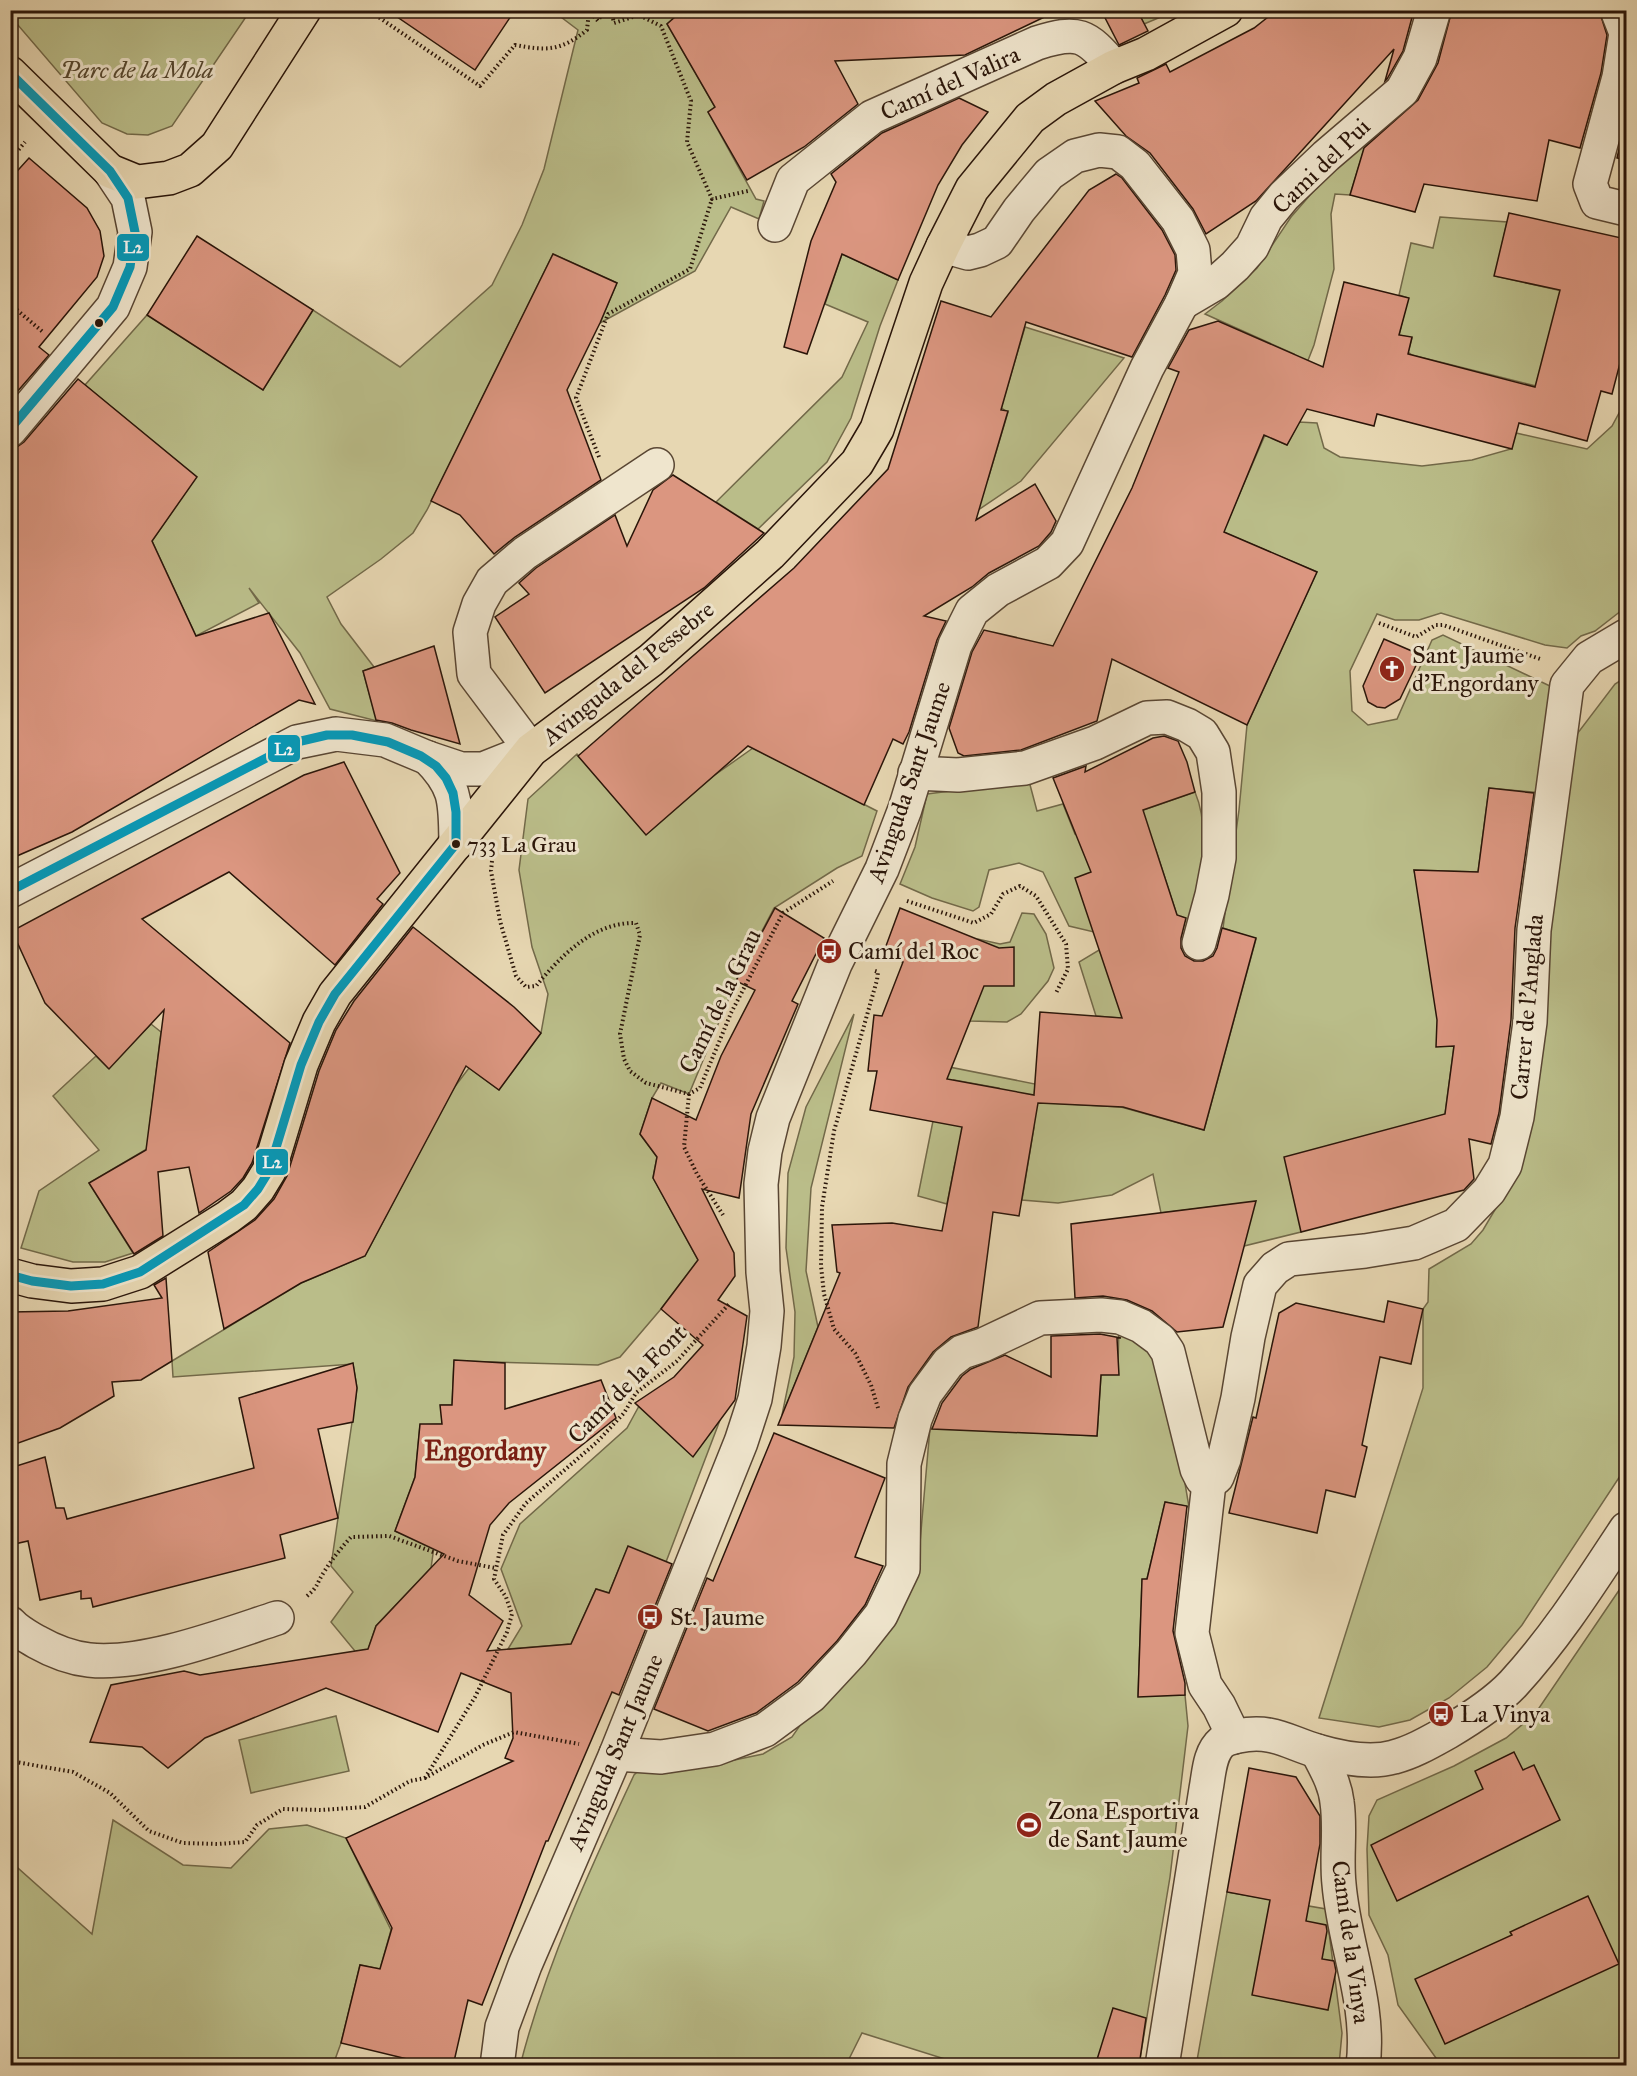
<svg xmlns="http://www.w3.org/2000/svg" width="1637" height="2076" font-family="'IM FELL Great Primer',serif">
  <style>
    .green { fill: #babd89; stroke: #726949; stroke-width: 1.5 }
    .building { fill: #db9680; stroke: #2a1509; stroke-width: 1.5 }
    .lines { fill: none; stroke-linecap: round; stroke-linejoin: round }
    .minor-casing { stroke: #594633; stroke-width: 36 }
    .major-casing { stroke: #2a1509; stroke-width: 36 }
    .path { stroke: #2a1509; stroke-width: 4; stroke-dasharray: 1.5 3; stroke-linecap: butt }
    .minor { stroke: #efe5cd; stroke-width: 33 }
    .major { stroke: #e7d7b2; stroke-width: 33 }
    .bus-1-casing { stroke: #efe5cd; stroke-width: 14 }
    .bus-1 { stroke: #049aba; stroke-width: 9 }
    .bus-dot { fill: #2a1509; stroke: #efe5cd; stroke-width: 2 }
    .labels { text-anchor: middle; stroke-width: 6; stroke-linejoin: round; paint-order: stroke }
    .bus-label { font-size: 22px; fill: #2a1509; stroke: #efe5cd; text-anchor: start }
    .park-label { font-size: 24px; font-style: italic; fill: #55472f; stroke: #efe5cd }
    .street-label { font-size: 24px; fill: #2a1509; stroke: #efe5cd }
    .poi-label { font-size: 24px; fill: #2a1509; stroke: #efe5cd; text-anchor: start }
    .quarter-label { font-size: 27px; font-weight: bold; fill: #7a1f14; stroke: #efe5cd }
    .line-badge { stroke: #efe5cd; stroke-width: 2 }
    .badge-label { font-size: 16px; text-anchor: middle; font-weight: bold; fill: #fff }
  </style>
  <rect width="100%" height="100%" fill="#e7d7b2"/>
  <filter id="stains"><feTurbulence type="fractalNoise" baseFrequency=".00333" numOctaves="4"/><feColorMatrix values="0 0 0 0 .2 0 0 0 0 .09 0 0 0 0 .02 0 0 0 .5 -.17"/></filter>
  <radialGradient id="worn" r=".72"><stop offset=".6" stop-color="#630" stop-opacity="0"/><stop offset="1" stop-color="#630" stop-opacity=".3"/></radialGradient>
  <g class="green">
    <polygon points="10,11 11,10 250,11 172,126 148,135 127,134 102,123 11,17"/>
    <polygon points="553,11 682,11 667,24 715,107 708,112 756,199 764,201 759,219 731,207 695,271 600,323 617,283 553,254 427,510 413,533 381,559 327,597 341,624 374,667 363,671 377,721 330,709 300,653 249,588 259,603 196,636 152,541 196,477 85,385 147,315 263,390 313,310 400,367 492,285 522,225 544,169 578,30"/>
    <polygon points="1137,11 1175,11 1144,24"/>
    <polygon points="1407,114 1422,156 1367,140 1350,195 1335,194 1331,214 1334,269 1314,345 1296,391 1294,354 1205,314 1222,301 1257,268 1291,217 1331,171 1367,140"/>
    <polygon points="1440,217 1507,222 1495,276 1562,291 1536,386 1412,355 1408,352 1412,338 1399,335 1408,298 1399,295 1411,243 1433,248"/>
    <polygon points="842,254 898,280 880,326 851,418 827,462 758,529 716,502 842,377 868,322 825,304"/>
    <polygon points="1025,327 1124,358 1021,481 962,521 988,479 1008,412 1001,408"/>
    <polygon points="1626,400 1626,607 1595,631 1581,636 1567,648 1545,645 1441,613 1419,620 1395,620 1377,614 1350,671 1352,711 1368,725 1397,719 1432,640 1443,635 1552,687 1543,793 1489,788 1478,872 1414,870 1454,1046 1445,1114 1301,1232 1244,1246 1235,1204 1161,1213 1153,1174 1112,1195 1058,1203 1022,1200 1034,1127 994,1119 999,1088 954,1080 981,1130 955,1163 947,1204 918,1196 944,1066 1035,1084 1034,1102 1121,1107 1204,1130 1256,939 1223,928 1239,810 1247,725 1317,572 1223,532 1265,435 1287,445 1299,422 1317,423 1324,448 1340,457 1422,466 1472,460 1511,449 1516,433 1587,449 1612,426"/>
    <polygon points="1626,677 1626,1467 1522,1625 1487,1667 1449,1698 1410,1720 1379,1727 1319,1718 1423,1388 1423,1309 1428,1302 1429,1269 1471,1244 1483,1230 1512,1181 1561,790 1577,734 1615,684"/>
    <polygon points="753,748 877,811 862,856 837,868 774,908 736,981 689,1094 661,1083 652,1098 640,1134 657,1157 653,1178 698,1260 661,1309 620,1357 598,1365 454,1361 452,1405 441,1405 442,1424 420,1425 415,1477 395,1531 434,1547 431,1568 376,1626 364,1662 331,1622 353,1592 331,1566 357,1388 353,1364 173,1377 172,1361 301,1283 365,1256 453,1089 469,1068 499,1090 541,1033 548,994 532,947 519,870 528,799 577,754 646,834 712,777"/>
    <path d="M1029 781 1037 811 1063 804 1075 834 1195 792C1214 837 1196 897 1186 943L1156 850 1094 932 1069 926 1043 872 1019 863 989 870 979 907 973 911 932 898 900 884 915 847 927 794Z"/>
    <polygon points="1022,913 1034,914 1046,934 1054,968 1048,981 1021,1014 1007,1022 970,1021 959,987 978,939 1000,944 1010,942"/>
    <polygon points="1099,950 1131,1019 1096,1016 1079,962"/>
    <polygon points="854,1014 811,1188 806,1271 818,1327 782,1415 794,1357 795,1312 786,1248 788,1173 806,1107"/>
    <polygon points="151,1024 161,1032 149,1130 152,1146 89,1183 133,1253 105,1262 73,1262 21,1248 39,1191 99,1150 53,1096 96,1056 108,1068"/>
    <path d="M1119 1325 1155 1355 1178 1442 1189 1507 1165 1502 1147 1579 1142 1580 1138 1696 1185 1695 1188 1726 1170 1877 1139 2065H947L948 2060 862 2033 846 2065 520 2066C546 1964 590 1869 634 1775L638 1771 725 1762 763 1754 792 1737 919 1554 930 1428 1097 1436 1101 1375 1118 1366Z"/>
    <polygon points="639,1406 720,1420 666,1562 628,1547 609,1593 596,1589 571,1644 508,1649 522,1626 501,1569 520,1524 627,1428"/>
    <polygon points="1626,1580 1626,2065 1557,2066 1552,2063 1515,2063 1512,2066 1441,2065 1398,2005 1388,1955 1369,1915 1367,1849 1369,1816 1377,1800 1454,1766 1506,1738 1535,1714"/>
    <polygon points="336,1716 349,1771 251,1793 239,1740"/>
    <polygon points="113,1820 183,1865 231,1868 269,1829 307,1825 346,1838 391,1930 380,1969 360,1965 341,2043 333,2065 11,2065 10,1861 92,1934"/>
    <polygon points="1227,1892 1326,1909 1342,2033 1339,2065 1196,2066"/>
  </g>
  <g class="building">
    <polygon points="387,10 515,10 475,70"/>
    <polygon points="683,10 1059,10 965,55 835,61 858,104 804,147 747,180 708,112 715,107 667,24"/>
    <polygon points="1101,10 1137,10 1148,31 1119,45"/>
    <polygon points="1277,10 1414,10 1403,51 1387,79 1385,81 1394,49 1256,201 1206,234 1193,209 1150,153 1126,136 1095,101 1139,83 1137,78 1166,64 1170,72 1254,28"/>
    <polygon points="1452,10 1599,10 1607,35 1601,73 1580,148 1549,140 1537,201 1424,184 1415,212 1350,195 1364,148 1418,100 1438,63"/>
    <polygon points="959,98 988,112 962,145 938,185 898,280 842,254 807,354 784,347 811,241 836,182 831,174 882,133"/>
    <polygon points="1626,121 1626,160 1617,158"/>
    <polygon points="29,158 87,208 100,231 104,256 97,277 39,347 49,355 10,400 10,179"/>
    <polygon points="1116,174 1122,178 1162,230 1175,255 1176,270 1165,295 1132,357 1026,322 1001,410 1008,411 976,520 1035,484 1056,521 1051,532 1039,546 989,573 972,587 924,616 946,621 937,640 909,732 903,744 893,739 864,805 748,746 646,835 578,756 794,568 888,469 941,301 991,317 1089,190"/>
    <polygon points="1509,213 1626,239 1626,340 1612,394 1601,391 1587,441 1519,423 1512,449 1377,414 1374,426 1307,409 1287,445 1264,435 1224,532 1317,572 1247,725 1112,659 1097,721 1021,750 964,756 958,753 949,728 972,652 984,630 1053,646 1132,488 1179,372 1168,368 1189,330 1218,321 1323,367 1344,282 1409,298 1399,335 1412,337 1408,354 1535,387 1560,290 1494,276"/>
    <polygon points="197,236 313,310 263,390 147,315"/>
    <polygon points="553,254 617,283 600,323 567,390 601,480 515,537 494,554 460,515 431,501"/>
    <polygon points="78,379 197,477 152,541 196,636 269,613 315,704 299,700 72,832 10,859 10,448 17,447 24,442"/>
    <polygon points="673,475 764,533 704,588 545,693 495,617 529,594 519,583 536,568 615,515 627,546 653,490"/>
    <polygon points="1384,639 1421,655 1400,699 1385,708 1377,707 1368,702 1363,686"/>
    <polygon points="434,646 460,744 411,730 392,723 376,720 363,671"/>
    <polygon points="1164,736 1178,741 1187,762 1195,792 1143,810 1177,915 1186,918 1181,938 1181,948 1185,956 1194,961 1203,961 1213,956 1217,948 1222,928 1256,938 1204,1130 1123,1107 1038,1103 1019,1216 993,1212 978,1327 951,1337 933,1352 908,1387 894,1428 778,1425 840,1273 837,1272 832,1225 892,1223 942,1231 962,1127 870,1110 877,1071 868,1071 874,1015 882,1016 903,962 883,954 900,908 999,948 1014,947 1014,986 984,986 947,1079 1034,1095 1040,1012 1122,1018 1075,878 1091,872 1053,778 1086,766 1085,772 1153,738"/>
    <polygon points="344,762 400,873 377,899 383,904 335,965 229,872 142,919 290,1043 252,1163 243,1178 231,1191 199,1213 189,1167 158,1172 163,1236 134,1254 89,1183 146,1150 164,1010 109,1069 45,1003 12,931 304,775"/>
    <polygon points="1489,788 1534,793 1515,928 1511,1020 1499,1113 1491,1144 1469,1139 1474,1179 1464,1190 1301,1232 1284,1157 1445,1114 1454,1046 1436,1047 1437,1020 1414,870 1478,872"/>
    <polygon points="775,908 824,938 792,1001 798,1004 751,1114 739,1198 702,1189 734,1253 735,1276 718,1300 747,1316 735,1400 693,1457 635,1403 674,1377 703,1345 661,1309 698,1260 653,1178 657,1157 640,1134 652,1098 696,1120 721,1056 755,990 736,981"/>
    <polygon points="413,927 514,1007 541,1033 499,1090 466,1066 365,1256 301,1283 224,1329 208,1252 255,1220 274,1199 287,1176 319,1071 336,1030 354,1001"/>
    <polygon points="1256,1201 1223,1327 1177,1332 1152,1311 1127,1300 1103,1296 1075,1298 1071,1224"/>
    <polygon points="166,1278 172,1361 141,1380 112,1382 114,1396 60,1428 10,1446 10,1312 68,1311 162,1298 154,1285"/>
    <polygon points="1388,1301 1423,1309 1411,1364 1380,1357 1362,1445 1367,1447 1355,1497 1326,1490 1317,1533 1229,1513 1253,1417 1256,1418 1279,1313 1296,1303 1384,1322"/>
    <polygon points="1100,1334 1121,1338 1117,1338 1119,1375 1101,1375 1097,1436 932,1429 942,1403 962,1376 971,1369 1005,1355 1051,1377 1051,1336"/>
    <polygon points="454,1360 505,1363 505,1409 601,1380 616,1418 509,1503 490,1525 469,1595 503,1621 487,1651 571,1644 596,1589 609,1593 628,1546 672,1564 619,1695 612,1692 548,1841 546,1841 482,2005 468,2000 453,2066 436,2066 341,2043 360,1965 380,1969 392,1928 346,1838 513,1761 505,1758 513,1738 511,1693 461,1673 438,1732 326,1688 205,1738 168,1768 142,1747 90,1742 111,1685 184,1671 200,1675 368,1649 376,1626 444,1554 395,1531 415,1477 420,1424 442,1424 440,1405 452,1405"/>
    <polygon points="353,1363 357,1388 353,1422 318,1429 338,1518 280,1535 285,1558 93,1607 91,1598 81,1599 81,1591 40,1600 28,1541 10,1545 10,1468 45,1457 56,1508 64,1508 67,1519 254,1468 239,1398"/>
    <polygon points="774,1433 885,1478 855,1557 883,1566 865,1605 837,1641 798,1682 756,1713 708,1731 654,1709 707,1578 713,1581"/>
    <polygon points="1165,1502 1187,1506 1173,1631 1185,1683 1185,1695 1138,1697 1142,1579 1147,1579"/>
    <polygon points="1514,1752 1523,1770 1534,1765 1560,1820 1397,1901 1371,1845 1483,1789 1475,1771"/>
    <polygon points="1249,1768 1296,1777 1320,1816 1320,1844 1306,1921 1326,1925 1327,1931 1322,1959 1334,1961 1336,1971 1328,2010 1252,1995 1270,1900 1227,1892"/>
    <polygon points="1588,1896 1619,1964 1445,2044 1415,1979 1512,1935 1510,1932"/>
    <polygon points="1113,2008 1146,2018 1139,2066 1095,2066"/>
  </g>
  <g class="lines">
    <g class="minor-casing">
      <g id="minor">
        <polyline points="1617,10 1626,33 1619,77 1590,184 1597,202 1626,209"/>
        <path d="M775 225 793 180 872 117 1037 43C1078 30 1086 34 1114 67"/>
        <polyline points="1182,303 1216,283 1235,266 1252,247 1266,218 1284,196 1326,156 1402,91 1420,58 1434,10"/>
        <polyline points="10,430 113,307 130,267 135,232 128,198 110,171"/>
        <path d="M428 758C458 788 455 804 456 844"/>
        <polyline points="915,773 958,775 1025,768 1095,743 1147,718 1167,717 1187,725 1202,734 1213,752 1219,792 1219,858 1212,895 1199,943"/>
        <polyline points="10,891 297,742 336,734 385,740 428,758 461,769 483,769 531,750 474,674 470,632 479,604 492,581 525,553 657,465"/>
        <polyline points="1209,1483 1192,1633 1205,1685 1219,1706 1234,1737"/>
        <path d="M10 1623C18 1632 27 1636 37 1642 53 1651 70 1658 89 1660 144 1666 225 1635 277 1618"/>
        <path d="M1317 1751C1325 1767 1335 1783 1337 1802 1341 1829 1336 1857 1339 1884 1344 1945 1371 2004 1363 2066"/>
        <polyline points="616,1754 661,1757 715,1749 765,1730 811,1696 851,1653 881,1615 903,1569 904,1464 915,1419 925,1394 948,1363 962,1352 983,1345 1040,1318 1101,1315 1120,1317 1141,1326 1160,1340 1168,1352 1197,1469 1202,1479 1209,1483 1217,1477 1224,1459 1238,1398 1248,1337 1260,1285 1275,1268 1289,1259 1365,1251 1414,1243 1456,1225 1489,1191 1505,1165 1517,1117 1530,1022 1534,930 1567,685 1589,658 1626,636"/>
        <polyline points="497,2066 502,2027 525,1965 616,1754 741,1442 755,1399 764,1346 767,1311 763,1272 761,1184 765,1151 773,1118 835,964 882,869 905,809 955,645 972,611 998,590 1048,563 1067,543 1147,368 1182,303 1195,273 1193,250 1178,220 1135,165 1118,152 1099,150 1075,156 1049,174 1019,210 997,242 980,250 968,253 943,246"/>
        <path d="M1162 2066 1206 1789C1209 1774 1209 1753 1222 1742 1226 1739 1233 1737 1238 1736 1272 1729 1287 1742 1317 1751 1341 1758 1370 1764 1394 1757 1413 1752 1430 1742 1448 1732 1470 1719 1495 1703 1513 1684 1557 1636 1591 1582 1626 1529"/>
      </g>
    </g>
    <g class="major-casing">
      <g id="major">
        <polyline points="10,73 110,171 137,182 169,178 190,170 217,146 304,10"/>
        <polyline points="10,1275 32,1281 71,1286 103,1284 140,1272 228,1217 244,1205 258,1189 269,1171 301,1065 319,1022 335,994 531,750 651,660 770,554 857,463 877,429 926,283 943,246 972,189 1030,118 1056,99 1114,67 1146,54 1226,10"/>
      </g>
    </g>
    <g class="path">
      <path d="M368 10 480 86 515 45C547 51 561 51 587 30L589 11 598 21 604 10"/>
      <polyline points="611,10 614,23 639,15 661,26 691,101 687,142 712,199 748,191"/>
      <polyline points="10,160 25,142"/>
      <polyline points="10,304 44,333"/>
      <polyline points="599,457 576,398 608,314 690,269 712,199"/>
      <polyline points="1379,623 1416,637 1436,625 1443,625 1540,659"/>
      <path d="M492 861 491 871 500 921 516 976 526 987 536 986C561 956 593 922 636 923L640 935 620 1034 624 1059 630 1071 646 1083 689 1094 700 1088 731 1013 783 913 833 881"/>
      <polyline points="907,901 974,923 991,914 1003,894 1020,886 1036,896 1066,944 1068,969 1056,993"/>
      <polyline points="875,971 878,972 877,980 834,1131 822,1207 821,1266 824,1294 834,1329 855,1353 871,1385 878,1408"/>
      <polyline points="689,1094 684,1147 697,1174 723,1215"/>
      <path d="M307 1596C319 1586 316 1584 324 1572 332 1559 341 1548 351 1537L389 1536 458 1561 495 1568"/>
      <polyline points="10,1761 73,1772 110,1793 149,1831 183,1843 218,1844 245,1842 257,1825 283,1809 321,1810 365,1807 410,1781 425,1778 483,1745 514,1732 579,1744"/>
      <polyline points="425,1778 475,1697 507,1632 512,1614 506,1597 494,1579 503,1535 526,1503 596,1443 624,1413 636,1393 677,1361 729,1304"/>
    </g>
    <use href="#minor" class="minor"/>
    <use href="#major" class="major"/>
    <g class="bus-1-casing">
      <g id="bus-1">
        <polyline points="10,73 110,171 128,198 135,232 130,267 113,307 10,429"/>
        <polyline points="10,891 297,742 327,735 352,735 388,742 421,756 436,766 446,778 453,793 456,812 456,844 335,994 319,1022 301,1065 269,1171 258,1189 244,1205 140,1272 103,1284 71,1286 32,1281 10,1275"/>
      </g>
    </g>
    <use href="#bus-1" class="bus-1"/>
  </g>
  <defs>
    <g id="church-disc" transform="scale(1.35)"><circle r="9.5" fill="#8f2418" stroke="#efe5cd"/><path d="M-1.2-6h2.4v3.5h3.3v2.4h-3.3V6h-2.4V-.1h-3.3v-2.4h3.3Z" fill="#fff"/></g>
    <g id="bus-disc" transform="scale(1.35)"><circle r="9.5" fill="#8f2418" stroke="#efe5cd"/><path d="M-5-6H5V4H4V6H2V4H-2V6H-4V4H-5ZM-3.5-4V0h7V-4ZM-3.5 1.2v1.5H-2V1.2ZM2 1.2v1.5H3.5V1.2Z" fill="#fff"/></g>
    <g id="stadium-disc" transform="scale(1.35)"><circle r="9.5" fill="#8f2418" stroke="#efe5cd"/><path d="M0-5a6.5 5 0 1 0 0 10a6.5 5 0 1 0 0-10ZM-3.5-1.8h7v3.6h-7Z" fill="#fff"/></g>
  </defs>
  <g fill-rule="evenodd">
    <use href="#church-disc" x="1392" y="669"/>
    <use href="#bus-disc" x="829" y="951"/>
    <use href="#bus-disc" x="650" y="1617"/>
    <use href="#bus-disc" x="1441" y="1714"/>
    <use href="#stadium-disc" x="1029" y="1825"/>
  </g>
  <g class="bus-dot">
    <circle cx="99" cy="323" r="5"/>
    <circle cx="456" cy="844" r="5"/>
  </g>
  <g class="labels">
    <g class="bus-label">
      <text x="467" y="852">733 La Grau</text>
    </g>
    <g class="park-label">
      <text x="137" y="78">Parc de la Mola</text>
    </g>
    <g class="street-label">
      <text transform="translate(950 83) rotate(-24)" y="8">Camí del Valira</text>
      <text transform="translate(1321 166) rotate(-44)" y="8">Cami del Pui</text>
      <text transform="translate(628 673) rotate(-39)" y="8">Avinguda del Pessebre</text>
      <text transform="translate(909 782) rotate(-71)" y="8">Avinguda Sant Jaume</text>
      <text transform="translate(720 1001) rotate(-64)" y="8">Camí de la Grau</text>
      <text transform="translate(1527 1007) rotate(-85)" y="8">Carrer de l'Anglada</text>
      <text transform="translate(627 1384) rotate(-45)" y="8">Camí de la Font</text>
      <text transform="translate(615 1752) rotate(-67)" y="8">Avinguda Sant Jaume</text>
      <text transform="translate(1351 1942) rotate(82)" y="8">Camí de la Vinya</text>
    </g>
    <g class="poi-label">
      <text x="1412" y="663">Sant Jaume<tspan x="1412" dy="28">d'Engordany</tspan></text>
      <text x="848" y="959">Camí del Roc</text>
      <text x="670" y="1625">St. Jaume</text>
      <text x="1460" y="1722">La Vinya</text>
      <text x="1048" y="1819">Zona Esportiva<tspan x="1048" dy="28">de Sant Jaume</tspan></text>
    </g>
    <g class="quarter-label">
      <text x="485" y="1460">Engordany</text>
    </g>
  </g>
  <g class="line-badge">
    <rect x="116" y="233" width="34" height="29" rx="6" fill="#049aba"/>
    <rect x="267" y="734" width="34" height="29" rx="6" fill="#049aba"/>
    <rect x="255" y="1148" width="34" height="28" rx="6" fill="#049aba"/>
  </g>
  <g class="badge-label">
    <text x="133" y="253">L2</text>
    <text x="284" y="755">L2</text>
    <text x="272" y="1168">L2</text>
  </g>
  <rect width="1637" height="2076" fill="none" stroke="#e7d7b2" stroke-width="36"/>
  <rect x="12" y="12" width="1613" height="2052" fill="none" stroke="#2a1509" stroke-width="3"/>
  <rect x="18" y="18" width="1601" height="2040" fill="none" stroke="#2a1509" stroke-width="1.5"/>
  <rect width="100%" height="100%" filter="url(#stains)"/>
  <rect width="100%" height="100%" fill="url(#worn)"/>
</svg>
